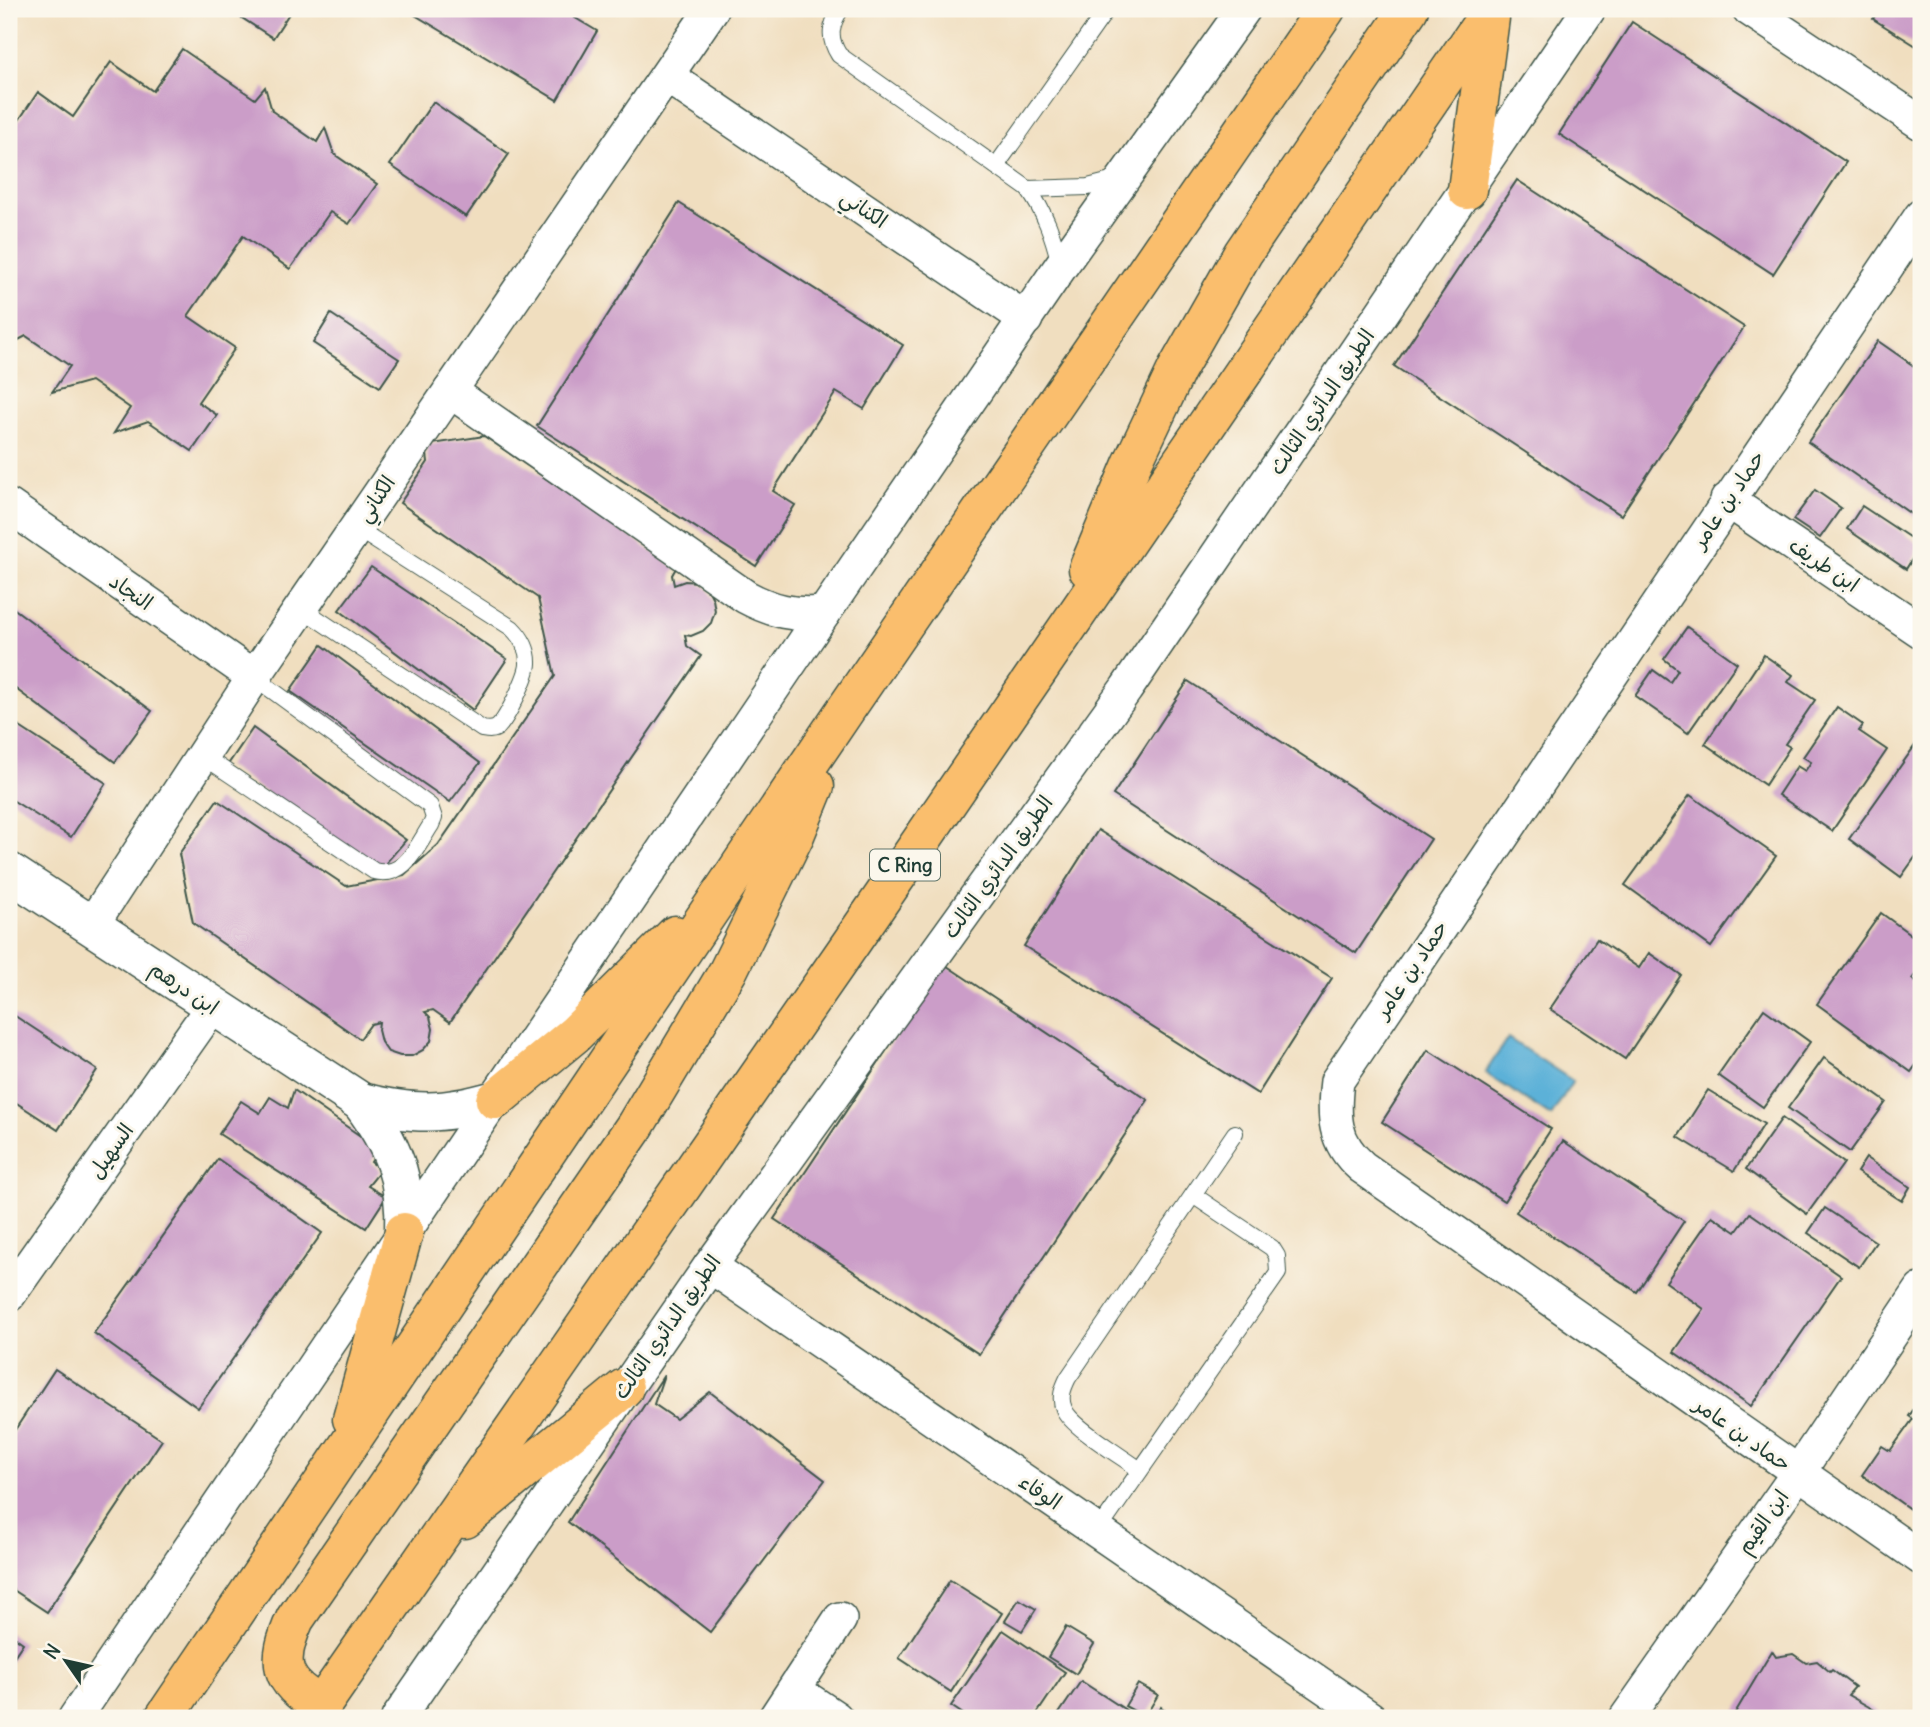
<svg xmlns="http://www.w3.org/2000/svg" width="1930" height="1727" font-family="Delius,'Playpen Sans Arabic',sans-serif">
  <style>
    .water { fill: #5bb1d8; stroke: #3d7786; stroke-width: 2 }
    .building { fill: #cb9dc8 }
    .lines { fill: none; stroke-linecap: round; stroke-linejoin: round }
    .service-casing { stroke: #3e5549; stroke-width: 18 }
    .minor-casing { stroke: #3e5549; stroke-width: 36 }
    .tertiary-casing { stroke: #3e5549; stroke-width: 41 }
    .trunk-casing { stroke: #3e5549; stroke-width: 41 }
    .service { stroke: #fff; stroke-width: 16 }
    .minor { stroke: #fff; stroke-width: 33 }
    .tertiary { stroke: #fff; stroke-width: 38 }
    .trunk { stroke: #fabe6d; stroke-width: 38 }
    .labels { text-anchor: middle; stroke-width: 6; stroke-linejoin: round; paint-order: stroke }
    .shield { fill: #fbf7ec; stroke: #61756b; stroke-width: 2 }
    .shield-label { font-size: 19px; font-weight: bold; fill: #1f3d34 }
    .street-label { font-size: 21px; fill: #1f3d34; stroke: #fbf7ec }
  </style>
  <rect width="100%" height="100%" fill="#fbf7ec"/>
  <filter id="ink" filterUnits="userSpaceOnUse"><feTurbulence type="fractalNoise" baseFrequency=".0143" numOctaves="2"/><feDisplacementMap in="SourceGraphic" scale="14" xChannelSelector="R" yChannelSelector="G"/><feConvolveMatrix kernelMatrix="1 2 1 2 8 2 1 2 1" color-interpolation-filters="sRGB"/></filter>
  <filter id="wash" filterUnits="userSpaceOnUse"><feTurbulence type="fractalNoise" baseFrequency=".00686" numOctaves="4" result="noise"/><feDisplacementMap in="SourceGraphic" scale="28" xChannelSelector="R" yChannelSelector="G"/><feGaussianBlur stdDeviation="1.57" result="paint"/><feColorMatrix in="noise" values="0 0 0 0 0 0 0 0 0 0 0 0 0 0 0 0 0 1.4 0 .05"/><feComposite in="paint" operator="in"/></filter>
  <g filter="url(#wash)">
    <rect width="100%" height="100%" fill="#f0debf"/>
    <polygon class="water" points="1508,1038 1573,1081 1551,1116 1485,1073"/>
    <g id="blocks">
      <g class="building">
        <polygon points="228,9 292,9 273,38"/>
        <polygon points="405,9 560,9 597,31 557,100"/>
        <polygon points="1879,9 1921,9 1921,49 1873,19"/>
        <polygon points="1632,22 1846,162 1773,274 1559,134"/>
        <polygon points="182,49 255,99 265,87 272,111 317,142 325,128 334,154 377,184 349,224 330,212 290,269 243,236 188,316 235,348 198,402 217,415 192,451 148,421 114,433 130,408 91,381 52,392 70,366 26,336 9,345 9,331 12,326 9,324 9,300 14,292 9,288 9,117 17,123 38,92 73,117 111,62 153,91"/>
        <polygon points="433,102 509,154 466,217 390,165"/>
        <polygon points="1517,180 1744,327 1621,515 1394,366"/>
        <polygon points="679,203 903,345 864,409 836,392 773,491 795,505 756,566 537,426"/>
        <polygon points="331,314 399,359 380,387 313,343"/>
        <polygon points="1878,341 1921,371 1921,521 1808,442"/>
        <polygon points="484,436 676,568 672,575 674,585 685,581 697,582 708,589 713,599 715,611 711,623 703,631 691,636 685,635 687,646 701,656 450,1022 433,1010 425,1012 430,1017 433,1029 431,1041 423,1050 412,1056 400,1056 388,1052 381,1042 378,1030 379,1022 371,1024 360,1039 193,923 179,854 217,800 346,886 404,875 438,845 555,676 538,598 400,503 428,462 426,445"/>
        <polygon points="1815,490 1841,508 1820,538 1793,520"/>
        <polygon points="1862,506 1921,545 1906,569 1847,529"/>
        <polygon points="371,567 507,659 473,710 339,610"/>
        <polygon points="9,605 152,711 115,762 9,684"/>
        <polygon points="1687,627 1737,663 1688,733 1635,696 1653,670 1670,682 1678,670 1664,659"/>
        <polygon points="322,645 480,763 450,802 290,691"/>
        <polygon points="1764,655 1793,675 1788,682 1815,700 1785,744 1790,747 1765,785 1705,744"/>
        <polygon points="1188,681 1431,839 1356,953 1113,795"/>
        <polygon points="1837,707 1863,725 1859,731 1887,750 1832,831 1778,795 1797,766 1805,771 1811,762 1803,757"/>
        <polygon points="9,720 106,783 71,837 9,798"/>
        <polygon points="253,728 406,840 379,871 227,766"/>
        <polygon points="1921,737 1921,849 1901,877 1849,839"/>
        <polygon points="1690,795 1776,856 1711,947 1625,885"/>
        <polygon points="1098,830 1332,978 1258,1094 1024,946"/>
        <polygon points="1881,913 1921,942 1921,967 1912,979 1921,986 1921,1058 1911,1072 1817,1004"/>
        <polygon points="1597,939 1639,968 1649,953 1681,975 1625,1059 1550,1009"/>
        <polygon points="944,964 1148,1100 979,1354 774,1219"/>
        <polygon points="1764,1009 1810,1042 1763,1107 1718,1075"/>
        <polygon points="9,1012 97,1070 58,1130 9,1098"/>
        <polygon points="1428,1050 1551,1129 1504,1201 1382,1122"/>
        <polygon points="1824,1058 1886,1102 1850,1152 1788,1108"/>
        <polygon points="294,1090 379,1149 371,1162 381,1170 368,1186 386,1197 366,1228 219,1134 241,1101 260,1113 270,1097 288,1108"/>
        <polygon points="1708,1090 1764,1124 1734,1171 1678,1137"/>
        <polygon points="1782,1118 1844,1163 1807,1214 1746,1169"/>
        <polygon points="1563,1141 1684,1221 1637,1292 1516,1212"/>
        <polygon points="1866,1158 1910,1187 1902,1201 1857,1172"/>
        <polygon points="218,1159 322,1233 198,1408 94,1333"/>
        <polygon points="1825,1208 1876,1242 1859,1267 1808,1233"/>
        <polygon points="1750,1213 1841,1276 1751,1406 1674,1352 1704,1309 1666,1282 1712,1216 1736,1232"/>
        <polygon points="55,1369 162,1440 47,1612 9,1587 9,1439"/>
        <polygon points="664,1375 654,1404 676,1419 710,1392 825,1480 710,1632 568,1522"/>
        <polygon points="1921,1399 1921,1517 1862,1475 1882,1446 1890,1451 1913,1419 1909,1416"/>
        <polygon points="950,1580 1002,1613 951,1692 899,1658"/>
        <polygon points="1019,1599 1036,1609 1022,1631 1005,1621"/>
        <polygon points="1066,1627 1094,1644 1076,1674 1048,1657"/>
        <polygon points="1003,1630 1065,1672 1034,1718 969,1718 951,1706"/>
        <polygon points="9,1633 23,1643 9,1664"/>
        <polygon points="1772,1651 1776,1657 1793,1654 1806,1663 1817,1661 1830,1672 1832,1670 1855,1687 1848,1695 1878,1712 1878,1718 1732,1718"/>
        <polygon points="1081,1681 1138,1718 1056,1718"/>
        <polygon points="1138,1684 1158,1695 1145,1717 1125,1706"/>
        <polygon points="1161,1707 1177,1718 1153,1718"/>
      </g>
    </g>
  </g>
  <g filter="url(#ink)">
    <use href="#blocks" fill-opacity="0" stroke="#3e5549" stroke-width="2"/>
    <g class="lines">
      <g class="service-casing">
        <g id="service">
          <path d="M841 9C830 25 828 38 839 55L1028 189C1045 213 1053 235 1060 264"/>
          <polyline points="996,166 1107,9"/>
          <polyline points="1028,189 1088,187 1119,179"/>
          <path d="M301 608 482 729C488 730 493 731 498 727 507 718 529 674 528 662 528 648 521 637 512 628L356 528"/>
          <path d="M203 756 374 871C405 879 417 846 431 825L434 818 430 806 254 677"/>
          <path d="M1140 1470C1123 1457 1071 1427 1064 1409 1059 1398 1063 1388 1068 1378L1235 1133"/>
          <polyline points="1098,1531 1278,1273 1277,1256 1272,1248 1193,1195"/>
        </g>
      </g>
      <g class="minor-casing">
        <g id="minor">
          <polyline points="1749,9 1921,123"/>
          <polyline points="667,76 1026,319"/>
          <path d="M1921 216 1337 1081C1333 1115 1333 1142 1362 1167L1921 1558"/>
          <path d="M450 391 746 597C772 611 794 616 824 613"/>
          <polyline points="1727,500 1921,631"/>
          <polyline points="9,506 254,677"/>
          <polyline points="91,926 254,677 712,9"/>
          <polyline points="710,1266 1370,1718"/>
          <polyline points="9,1295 212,1007"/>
          <polyline points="794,1690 836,1718"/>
          <polyline points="75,1718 824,613 1061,266 1244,9"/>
          <polyline points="398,1718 710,1266 1126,689 1589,9"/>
          <polyline points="775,1718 840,1619"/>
          <polyline points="1626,1718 1798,1473 1921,1290"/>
        </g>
      </g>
      <g class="tertiary-casing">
        <g id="tertiary">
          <path d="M9 872 361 1102C414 1115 443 1115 495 1100"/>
          <path d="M361 1102C392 1144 407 1179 404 1232"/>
        </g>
      </g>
      <g class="trunk-casing">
        <g id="trunk">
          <polyline points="1467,190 1490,18"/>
          <polyline points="1088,569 1132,464 1177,369 1243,253 1409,9"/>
          <polyline points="495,1100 575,1034 675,935"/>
          <polyline points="352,1419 404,1232"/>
          <polyline points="465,1519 624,1388"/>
          <path d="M322 1705C278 1683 276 1661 295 1619L635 1126 728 971 795 835 815 786"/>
          <polyline points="164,1718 844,712 1326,9"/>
          <polyline points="313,1718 851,943 1492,9"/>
        </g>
      </g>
      <use href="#service" class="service"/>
      <use href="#minor" class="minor"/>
      <use href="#tertiary" class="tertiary"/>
      <use href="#trunk" class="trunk"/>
    </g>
  </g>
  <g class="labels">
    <rect class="shield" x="870" y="849.5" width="70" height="31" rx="5"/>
    <g class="shield-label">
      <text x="905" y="872">C Ring</text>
    </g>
    <g class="street-label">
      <text transform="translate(864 209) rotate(34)" y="7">الكناني</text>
      <text transform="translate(1322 402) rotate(-56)" y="7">الطريق الدائري الثالث</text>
      <text transform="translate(376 499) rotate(-56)" y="7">الكناني</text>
      <text transform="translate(1728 500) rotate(-56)" y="7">حماد بن عامر</text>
      <text transform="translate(1824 565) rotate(34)" y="7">ابن طريف</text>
      <text transform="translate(131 592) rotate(35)" y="7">النجاد</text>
      <text transform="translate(998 867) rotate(-54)" y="7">الطريق الدائري الثالث</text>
      <text transform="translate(1411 970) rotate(-56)" y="7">حماد بن عامر</text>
      <text transform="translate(184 988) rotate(34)" y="7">ابن درهم</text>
      <text transform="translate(111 1151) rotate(-55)" y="7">السهيل</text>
      <text transform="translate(667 1327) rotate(-55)" y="7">الطريق الدائري الثالث</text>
      <text transform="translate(1742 1434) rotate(35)" y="7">حماد بن عامر</text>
      <text transform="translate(1040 1492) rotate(34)" y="7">الوفاء</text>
      <text transform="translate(1763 1522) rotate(-55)" y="7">ابن القيم</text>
    </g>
  </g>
  <rect width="1930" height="1727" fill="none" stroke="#fbf7ec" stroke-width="35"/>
  <g transform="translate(66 1661) rotate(304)" stroke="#fbf7ec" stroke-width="5" paint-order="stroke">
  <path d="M0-5L12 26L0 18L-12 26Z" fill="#1f3d34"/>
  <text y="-10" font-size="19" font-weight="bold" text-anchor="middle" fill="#1f3d34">N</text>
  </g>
</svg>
